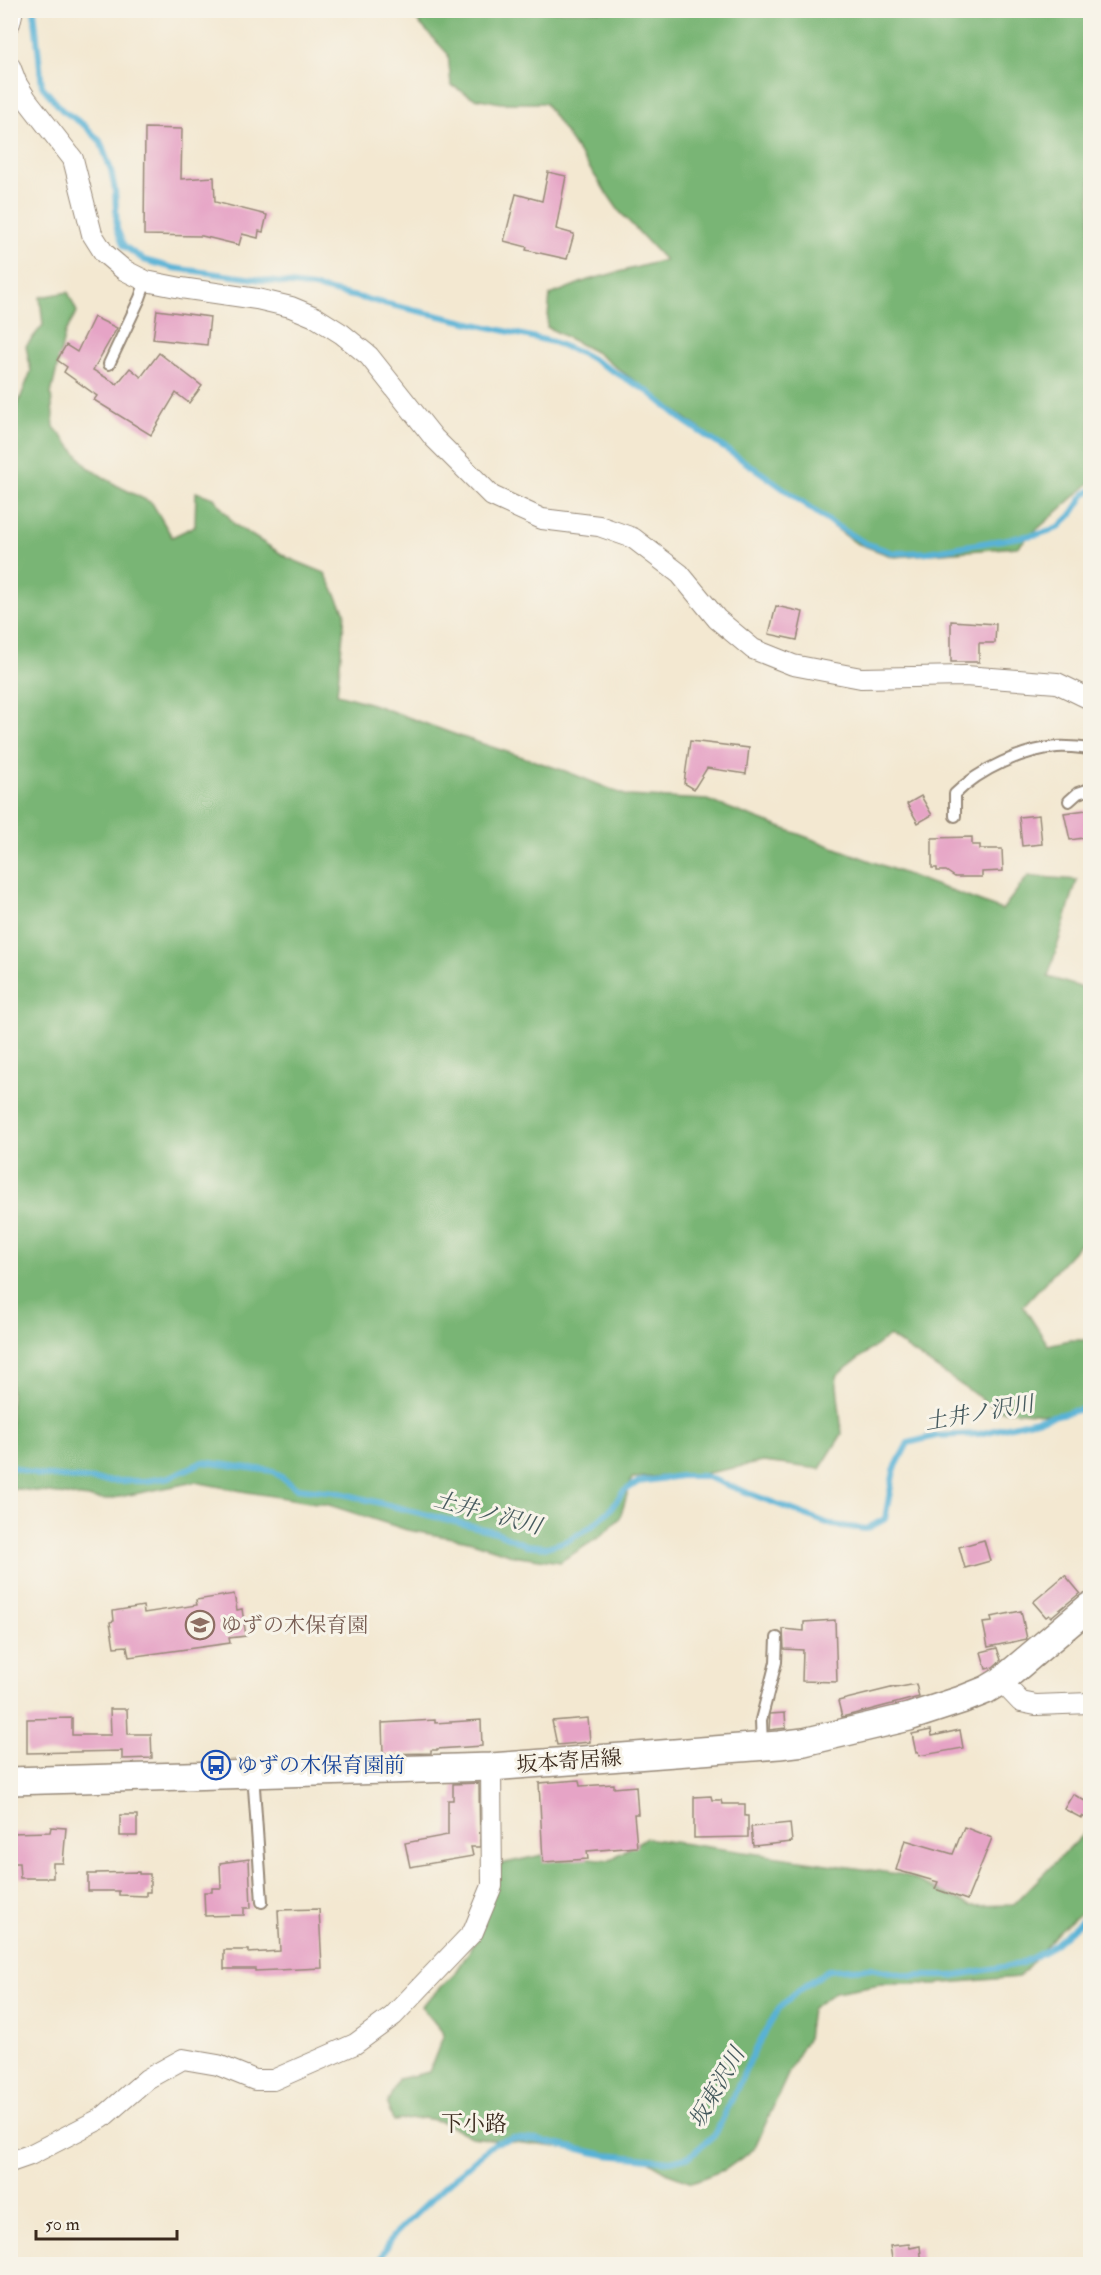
<svg xmlns="http://www.w3.org/2000/svg" width="1101" height="2275" font-family="'IM FELL Double Pica','Noto Serif JP',serif">
  <style>
    .forest { fill: #79b574; stroke: #5a7049; stroke-width: 1.5 }
    .lines { fill: none; stroke-linecap: round; stroke-linejoin: round }
    .stream { stroke: #59b2d6; stroke-width: 6 }
    .building { fill: #e6a4c6 }
    .service-casing { stroke: #978978; stroke-width: 14 }
    .minor-casing { stroke: #978978; stroke-width: 22 }
    .secondary-casing { stroke: #978978; stroke-width: 30 }
    .service { stroke: #fff; stroke-width: 10 }
    .minor { stroke: #fff; stroke-width: 20 }
    .secondary { stroke: #fff; stroke-width: 27 }
    .labels { text-anchor: middle; stroke-width: 6; stroke-linejoin: round; paint-order: stroke }
    .education-label { font-size: 21px; fill: #785e54; stroke: #f7f3e8; text-anchor: start }
    .street-label { font-size: 21px; fill: #3b2a1e; stroke: #f7f3e8 }
    .transit-label { font-size: 21px; fill: #164399; stroke: #f7f3e8; text-anchor: start }
    .water-label { font-size: 22px; font-style: italic; fill: #465a5e; stroke: #f7f3e8 }
    .neighbourhood-label { font-size: 22px; fill: #3b2a1e; stroke: #f7f3e8 }
  </style>
  <rect width="100%" height="100%" fill="#f7f3e8"/>
  <filter id="ink" filterUnits="userSpaceOnUse"><feTurbulence type="fractalNoise" baseFrequency=".0167" numOctaves="2"/><feDisplacementMap in="SourceGraphic" scale="12" xChannelSelector="R" yChannelSelector="G"/><feConvolveMatrix kernelMatrix="1 2 1 2 8 2 1 2 1" color-interpolation-filters="sRGB"/></filter>
  <filter id="wash" filterUnits="userSpaceOnUse"><feTurbulence type="fractalNoise" baseFrequency=".008" numOctaves="4" result="noise"/><feDisplacementMap in="SourceGraphic" scale="24" xChannelSelector="R" yChannelSelector="G"/><feGaussianBlur stdDeviation="1.35" result="paint"/><feColorMatrix in="noise" values="0 0 0 0 0 0 0 0 0 0 0 0 0 0 0 0 0 1.4 0 .05"/><feComposite in="paint" operator="in"/></filter>
  <g filter="url(#wash)">
    <rect width="100%" height="100%" fill="#f3e8d1"/>
    <g class="forest">
      <polygon points="408,11 1090,11 1090,483 1017,547 894,557 856,543 595,352 547,327 550,295 588,280 665,260 619,211 545,103 501,103 474,98 451,85 448,54"/>
      <polygon points="68,292 77,312 65,333 51,394 54,427 89,468 116,485 152,503 172,537 195,526 196,492 214,498 235,525 288,558 325,573 345,613 337,694 372,704 462,737 568,772 627,796 707,800 1002,910 1028,876 1077,880 1048,977 1090,990 1090,1233 1023,1306 1048,1345 1070,1340 1090,1340 1090,1405 1055,1415 998,1410 889,1336 836,1376 842,1434 820,1469 763,1462 703,1474 632,1478 620,1518 601,1536 560,1562 512,1555 469,1541 407,1530 329,1505 247,1492 195,1482 104,1500 11,1488 10,412 16,409 31,371 26,346 43,325 40,297"/>
      <polygon points="1090,1827 1090,1905 1059,1931 1019,1977 935,1984 881,1984 835,1992 811,2009 807,2039 795,2059 754,2149 726,2169 692,2182 668,2173 642,2157 471,2137 443,2122 424,2118 393,2121 387,2104 398,2079 429,2072 444,2034 421,2006 455,1974 479,1936 501,1864 547,1854 610,1860 645,1838 905,1875 971,1906 1013,1905"/>
    </g>
    <g class="lines">
      <g class="stream">
        <polyline points="34,10 42,86 62,110 84,125 100,141 111,170 115,190 117,229 124,246 144,260 173,268 313,287 553,342 585,355 649,392 684,421 763,474 830,522 865,543 894,553 928,552 1039,534 1058,528 1072,514 1085,494 1090,491"/>
        <polyline points="10,1466 38,1475 106,1481 146,1481 170,1477 203,1462 273,1471 296,1488 336,1492 496,1532 526,1545 547,1547 569,1540 592,1526 610,1510 623,1492 638,1482 680,1476 704,1476 832,1525 866,1529 885,1519 894,1470 908,1443 936,1436 979,1434 1090,1407"/>
        <polyline points="378,2264 392,2237 443,2188 494,2143 513,2138 537,2140 606,2155 671,2161 690,2156 716,2133 755,2050 779,2008 799,1990 828,1970 870,1968 911,1976 951,1976 1020,1964 1049,1949 1090,1913"/>
      </g>
    </g>
    <g id="blocks">
      <g class="building">
        <polygon points="145,128 182,129 181,179 214,177 215,202 267,215 263,232 259,231 258,238 242,234 239,245 202,236 144,235"/>
        <polygon points="548,172 566,176 556,229 574,234 567,259 526,250 527,247 504,241 516,194 542,201"/>
        <polygon points="157,310 210,317 207,345 153,339"/>
        <polygon points="94,317 117,328 93,370 117,384 130,368 141,377 159,353 202,386 189,403 176,393 151,435 94,400 97,396 64,372 67,367 57,360 66,345 77,352"/>
        <polygon points="776,606 803,612 797,640 769,634"/>
        <polygon points="951,621 996,624 995,643 979,643 979,662 951,662"/>
        <polygon points="690,741 749,748 746,774 707,768 694,789 684,783"/>
        <polygon points="921,796 932,815 918,823 907,804"/>
        <polygon points="1086,810 1087,812 1090,812 1090,837 1070,840 1064,813"/>
        <polygon points="1039,815 1042,844 1022,846 1019,817"/>
        <polygon points="972,837 972,845 980,845 980,849 1002,849 1003,871 982,872 982,877 955,877 946,871 937,871 937,868 932,868 932,838"/>
        <polygon points="984,1540 990,1561 965,1568 959,1547"/>
        <polygon points="1065,1575 1080,1593 1051,1617 1049,1615 1046,1617 1033,1602"/>
        <polygon points="234,1594 237,1610 242,1609 246,1636 229,1638 230,1643 129,1657 127,1646 114,1647 110,1622 114,1621 113,1611 143,1606 144,1613 197,1605 196,1600"/>
        <polygon points="1021,1611 1027,1639 988,1647 983,1623 992,1622 991,1617"/>
        <polygon points="835,1620 837,1682 802,1681 803,1650 784,1649 783,1629 804,1631 804,1622"/>
        <polygon points="997,1648 1001,1660 993,1667 986,1669 981,1652"/>
        <polygon points="916,1684 919,1697 842,1717 838,1701 895,1687 895,1688"/>
        <polygon points="110,1709 127,1709 128,1734 151,1734 152,1758 122,1759 122,1751 27,1753 27,1719 72,1718 72,1735 111,1735"/>
        <polygon points="785,1713 786,1728 769,1730 770,1714"/>
        <polygon points="588,1718 590,1742 557,1745 552,1721"/>
        <polygon points="435,1720 435,1723 481,1720 482,1746 437,1749 437,1750 431,1750 431,1753 383,1754 382,1723"/>
        <polygon points="931,1730 932,1736 960,1730 963,1748 919,1756 918,1752 916,1753 912,1734"/>
        <polygon points="579,1780 580,1786 614,1784 614,1788 636,1786 638,1814 634,1814 637,1847 587,1851 588,1859 543,1862 539,1783"/>
        <polygon points="479,1783 480,1847 471,1847 473,1856 410,1867 405,1843 448,1835 448,1800 453,1800 453,1784"/>
        <polygon points="1073,1794 1090,1804 1090,1821 1082,1816 1081,1818 1064,1809"/>
        <polygon points="711,1796 712,1800 721,1800 722,1804 745,1804 745,1816 748,1816 748,1837 694,1838 694,1797"/>
        <rect x="120" y="1815" width="17" height="21"/>
        <polygon points="790,1823 792,1842 753,1846 751,1827"/>
        <polygon points="51,1827 66,1828 63,1863 53,1863 53,1878 20,1878 19,1863 10,1863 10,1833 50,1832"/>
        <polygon points="964,1827 992,1838 967,1900 935,1889 938,1882 896,1870 905,1840 953,1854"/>
        <polygon points="249,1859 251,1908 244,1908 244,1915 205,1916 204,1892 212,1892 212,1888 221,1888 220,1863"/>
        <polygon points="139,1872 139,1874 150,1874 150,1892 146,1892 146,1896 119,1895 119,1891 88,1891 88,1874 96,1874 96,1873"/>
        <polygon points="319,1909 322,1968 255,1971 255,1969 224,1969 224,1950 249,1950 249,1953 280,1951 278,1910"/>
        <polygon points="909,2244 910,2248 920,2246 922,2265 893,2265 890,2246"/>
      </g>
    </g>
  </g>
  <g filter="url(#ink)">
    <use href="#blocks" fill-opacity="0" stroke="#978978" stroke-width="1.5"/>
    <g class="lines">
      <g class="service-casing">
        <g id="service">
          <polyline points="109,364 140,298 146,281"/>
          <polyline points="1069,801 1078,793 1090,789"/>
          <path d="M955 816V794C980 769 1022 750 1057 747 1068 746 1080 748 1090 749"/>
          <polyline points="762,1746 761,1720 776,1662 777,1638"/>
          <polyline points="253,1773 262,1902"/>
        </g>
      </g>
      <g class="minor-casing">
        <g id="minor">
          <polyline points="10,23 13,10"/>
          <polyline points="10,66 17,84 27,100 73,159 92,234 104,253 124,270 146,281 181,288 257,299 291,307 315,317 342,334 369,356 434,438 492,496 542,519 599,526 633,538 680,574 717,619 753,649 793,665 861,678 965,676 1057,683 1090,699"/>
          <polyline points="1001,1681 1021,1702 1036,1705 1090,1703"/>
          <polyline points="10,2162 30,2155 102,2118 147,2079 183,2059 218,2065 255,2080 273,2080 355,2044 393,2016 473,1932 492,1886 491,1767"/>
        </g>
      </g>
      <g class="secondary-casing">
        <polyline id="secondary" points="10,1781 491,1767 779,1745 804,1742 909,1717 961,1700 986,1690 1001,1681 1090,1606"/>
      </g>
      <use href="#service" class="service"/>
      <use href="#minor" class="minor"/>
      <use href="#secondary" class="secondary"/>
    </g>
  </g>
  <defs>
    <g id="school-ring" transform="scale(1.5)"><circle r="9.5" fill="#f7f3e8" stroke="#8d6e63" stroke-width="1.5"/><path d="M0-5L7-2L0 1L-7-2ZM-4 1L0 2.5L4 1V4Q0 6-4 4Z" fill="#8d6e63"/></g>
    <g id="bus-ring" transform="scale(1.5)"><circle r="9.5" fill="#f7f3e8" stroke="#1a4fb4" stroke-width="1.5"/><path d="M-5-6H5V4H4V6H2V4H-2V6H-4V4H-5ZM-3.5-4V0h7V-4ZM-3.5 1.2v1.5H-2V1.2ZM2 1.2v1.5H3.5V1.2Z" fill="#1a4fb4"/></g>
  </defs>
  <g fill-rule="evenodd">
    <use href="#school-ring" x="200" y="1625"/>
    <use href="#bus-ring" x="216" y="1765"/>
  </g>
  <g class="labels">
    <g class="education-label">
      <text x="221" y="1632">ゆずの木保育園</text>
    </g>
    <g class="street-label">
      <text transform="translate(569 1761) rotate(-4)" y="7">坂本寄居線</text>
    </g>
    <g class="transit-label">
      <text x="237" y="1772">ゆずの木保育園前</text>
    </g>
    <g class="water-label">
      <text transform="translate(979 1412) rotate(-10)" y="8">土井ノ沢川</text>
      <text transform="translate(488 1512) rotate(15)" y="8">土井ノ沢川</text>
      <text transform="translate(716 2087) rotate(-60)" y="8">坂東沢川</text>
    </g>
    <g class="neighbourhood-label">
      <text x="474" y="2131">下小路</text>
    </g>
  </g>
  <rect width="1101" height="2275" fill="none" stroke="#f7f3e8" stroke-width="36"/>
  <path d="M36 2230v9h141v-9" fill="none" stroke="#3b2a1e" stroke-width="3"/>
  <text x="45" y="2230" font-size="18" fill="#3b2a1e" stroke="#f7f3e8" stroke-width="4.5" paint-order="stroke">50 m</text>
</svg>
